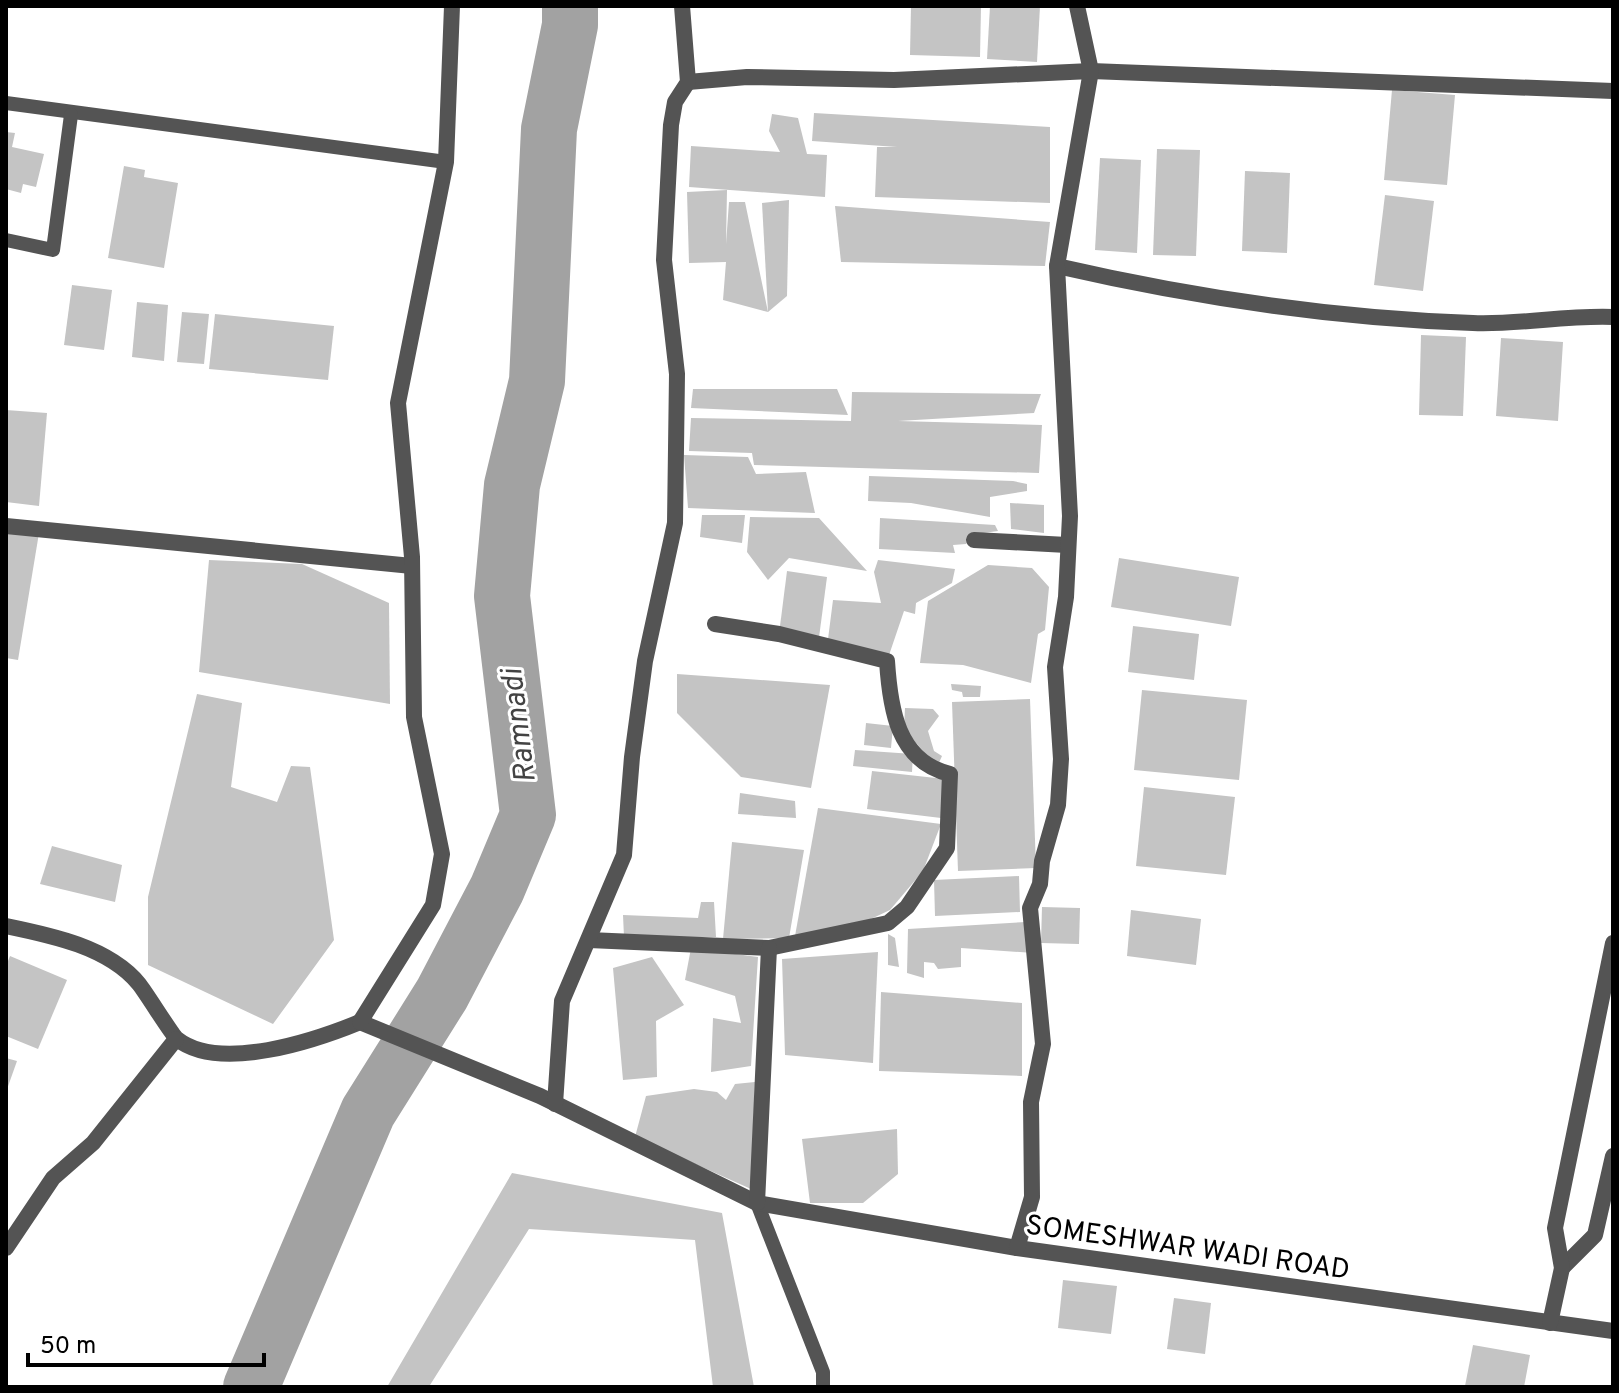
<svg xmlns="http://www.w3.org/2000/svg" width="1619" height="1393" font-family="Overpass,sans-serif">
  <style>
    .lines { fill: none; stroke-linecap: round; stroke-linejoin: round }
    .river { stroke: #a2a2a2; stroke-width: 56 }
    .building { fill: #c4c4c4 }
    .service { stroke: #545454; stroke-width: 14 }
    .minor { stroke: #545454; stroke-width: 16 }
    .labels { text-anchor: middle; stroke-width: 6; stroke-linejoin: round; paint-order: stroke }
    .street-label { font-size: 28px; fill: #000; stroke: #fff }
    .water-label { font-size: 30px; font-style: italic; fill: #434343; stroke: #fff }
  </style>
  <rect width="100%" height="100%" fill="#fff"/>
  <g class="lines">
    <polyline class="river" points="251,1387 368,1112 442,994 497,889 528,815 502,596 512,485 537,381 549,129 570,25 570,6"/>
  </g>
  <g class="building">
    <polygon points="911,6 981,6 980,57 910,55"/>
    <polygon points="990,6 1040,6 1037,62 987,59"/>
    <polygon points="1392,90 1455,95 1447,185 1384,180"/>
    <polygon points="814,113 1050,127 1050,203 875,197 877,147 897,147 812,141"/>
    <polygon points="772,114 798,118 807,154 827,155 825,197 689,187 691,146 780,152 769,131"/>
    <polygon points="6,132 15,133 12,147 44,154 36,187 23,184 21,193 6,189"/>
    <polygon points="1157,149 1200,150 1196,256 1153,255"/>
    <polygon points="1100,158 1141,160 1137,253 1095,250"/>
    <polygon points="124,166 145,170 144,177 178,183 164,268 108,258"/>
    <polygon points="1245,171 1290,173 1287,253 1242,251"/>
    <polygon points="727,190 726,244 729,202 745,202 768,312 723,300 726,262 689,263 687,192"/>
    <polygon points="1385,195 1434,201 1423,291 1374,285"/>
    <polygon points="789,200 787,296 768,312 762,203"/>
    <polygon points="835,206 1050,222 1045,266 841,262"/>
    <polygon points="72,285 112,290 104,350 64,345"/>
    <polygon points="137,302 168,305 164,361 132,357"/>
    <polygon points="182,312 209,314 204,364 177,362"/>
    <polygon points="215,314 334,326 328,380 209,369"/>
    <polygon points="1421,335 1466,337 1463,416 1419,415"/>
    <polygon points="1501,338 1563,342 1558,421 1496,416"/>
    <polygon points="693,389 837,389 848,415 691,408"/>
    <polygon points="852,392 1041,394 1034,413 898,421 1042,425 1039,473 754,465 752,453 689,451 691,418 851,421"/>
    <polygon points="6,410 47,413 39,506 6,502"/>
    <polygon points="684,455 748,457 756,474 806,472 815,513 688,508"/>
    <polygon points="869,476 1013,481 1027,484 1027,491 990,497 990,517 911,503 868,501"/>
    <polygon points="1010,503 1044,505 1044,533 1011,529"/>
    <polygon points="702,515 745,515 742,543 700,537"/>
    <polygon points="750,517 819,518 867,571 789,558 768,580 747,552"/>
    <polygon points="880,518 995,525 998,531 968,535 966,544 953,545 955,553 879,549"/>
    <polygon points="6,528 39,533 18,660 6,658"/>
    <polygon points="1119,558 1239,577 1231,626 1111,607"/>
    <polygon points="209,560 302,564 389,603 390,704 199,672"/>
    <polygon points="878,560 955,569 952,583 916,603 915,614 904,611 887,661 827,647 833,600 881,603 874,572"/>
    <polygon points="988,565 1032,568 1049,587 1045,630 1038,634 1031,683 963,665 920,663 928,601"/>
    <polygon points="787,571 827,577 818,645 779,634"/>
    <polygon points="1133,626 1199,634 1194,680 1128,672"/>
    <polygon points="677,674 830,685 811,788 741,777 677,713"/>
    <polygon points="951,684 981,686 980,697 963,697 962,692 952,690"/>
    <polygon points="1142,690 1247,700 1239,780 1134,770"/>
    <polygon points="197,694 242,703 231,787 277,802 291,766 310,767 334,940 273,1024 148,965 148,897"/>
    <polygon points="1030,699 1036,868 958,871 952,702"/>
    <polygon points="905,708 933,709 939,716 928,731 934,751 942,756 937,767 904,729"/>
    <polygon points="866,723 893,726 891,748 864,745"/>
    <polygon points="855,750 913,754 912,772 853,766"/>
    <polygon points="872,771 945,779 941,818 867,809"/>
    <polygon points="1144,787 1235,797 1226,875 1136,866"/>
    <polygon points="740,793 795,801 796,818 738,814"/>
    <polygon points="818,808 941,824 923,871 890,910 856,926 795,936"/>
    <polygon points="732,842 804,850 789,938 723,939"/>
    <polygon points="52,846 122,865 115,902 40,884"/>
    <polygon points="1019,876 1020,912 935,916 934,880"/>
    <polygon points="701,902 714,902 716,937 624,937 623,915 698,918"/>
    <polygon points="1042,907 1080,908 1079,944 1041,943"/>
    <polygon points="1131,910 1201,919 1196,965 1127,956"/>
    <polygon points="1026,922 1034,953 961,948 961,967 938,969 934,963 924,962 924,978 907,973 908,929"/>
    <polygon points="888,934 895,938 899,967 888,965"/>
    <polygon points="691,948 758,957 751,1066 711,1072 713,1018 741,1023 735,996 685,980"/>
    <polygon points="878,952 873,1063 785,1055 782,959"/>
    <polygon points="10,956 67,980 38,1049 6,1036 6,966"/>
    <polygon points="652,957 684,1005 656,1021 657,1077 623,1080 613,968"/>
    <polygon points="881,992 1022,1003 1022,1076 879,1071"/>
    <polygon points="6,1058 17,1061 6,1092"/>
    <polygon points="755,1082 751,1189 635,1137 646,1096 694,1089 717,1092 726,1100 735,1084"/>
    <polygon points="897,1129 898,1174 863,1203 810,1203 802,1139"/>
    <polygon points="512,1173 722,1213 754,1387 713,1387 695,1240 529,1229 430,1385 434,1387 387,1387"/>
    <polygon points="1063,1280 1117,1286 1111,1334 1058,1328"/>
    <polygon points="1174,1298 1211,1303 1205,1354 1167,1349"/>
    <polygon points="1473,1345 1530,1355 1524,1387 1465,1386"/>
  </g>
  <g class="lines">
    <g class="service">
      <polyline points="6,103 446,162"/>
      <polyline points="6,240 53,250 71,115"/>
      <polyline points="757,1203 823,1372 823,1387"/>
    </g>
    <g class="minor">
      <polyline points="1077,6 1091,71 1613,91"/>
      <path d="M688 82 747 77 894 80 1091 71 1057 266C1196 298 1330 318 1473 323 1519 325 1566 315 1613 317"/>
      <polyline points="6,526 412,566"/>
      <polyline points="974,540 1067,545"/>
      <path d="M6 926C50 935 109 947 139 984 147 994 172 1035 177 1039 220 1073 316 1040 360 1022"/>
      <path d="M589 940 769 948 888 923 907 907 947 848 950 774C897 761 890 708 887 661L779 634 715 624"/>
      <polyline points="360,1022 540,1096 757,1203 1017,1248 1613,1331"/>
      <polyline points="360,1022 433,905 442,854 414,717 412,557 398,403 446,162 452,6"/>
      <polyline points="555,1104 562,1001 624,855 632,757 645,661 675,523 677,374 664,260 671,125 675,102 688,82 682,6"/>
      <polyline points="757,1203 769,948"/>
      <polyline points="6,1248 53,1178 93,1143 176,1039"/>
      <polyline points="1017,1248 1032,1197 1031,1102 1043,1044 1030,908 1040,884 1042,861 1058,805 1061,759 1055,667 1066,597 1070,516 1057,266"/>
      <polyline points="1562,1268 1595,1235 1613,1156"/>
      <polyline points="1550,1323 1562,1268 1555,1228 1613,943"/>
    </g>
  </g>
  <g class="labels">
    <g class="street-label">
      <text transform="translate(1188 1246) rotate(8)" y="10">SOMESHWAR WADI ROAD</text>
    </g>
    <g class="water-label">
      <text transform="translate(518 726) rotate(-97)" y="10">Ramnadi</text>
    </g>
  </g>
  <rect width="1619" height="1393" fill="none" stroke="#000000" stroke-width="16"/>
  <path d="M28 1353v12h236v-12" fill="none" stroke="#000000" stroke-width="4"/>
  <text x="40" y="1353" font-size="24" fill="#000000" stroke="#ffffff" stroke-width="6" paint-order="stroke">50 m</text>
</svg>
